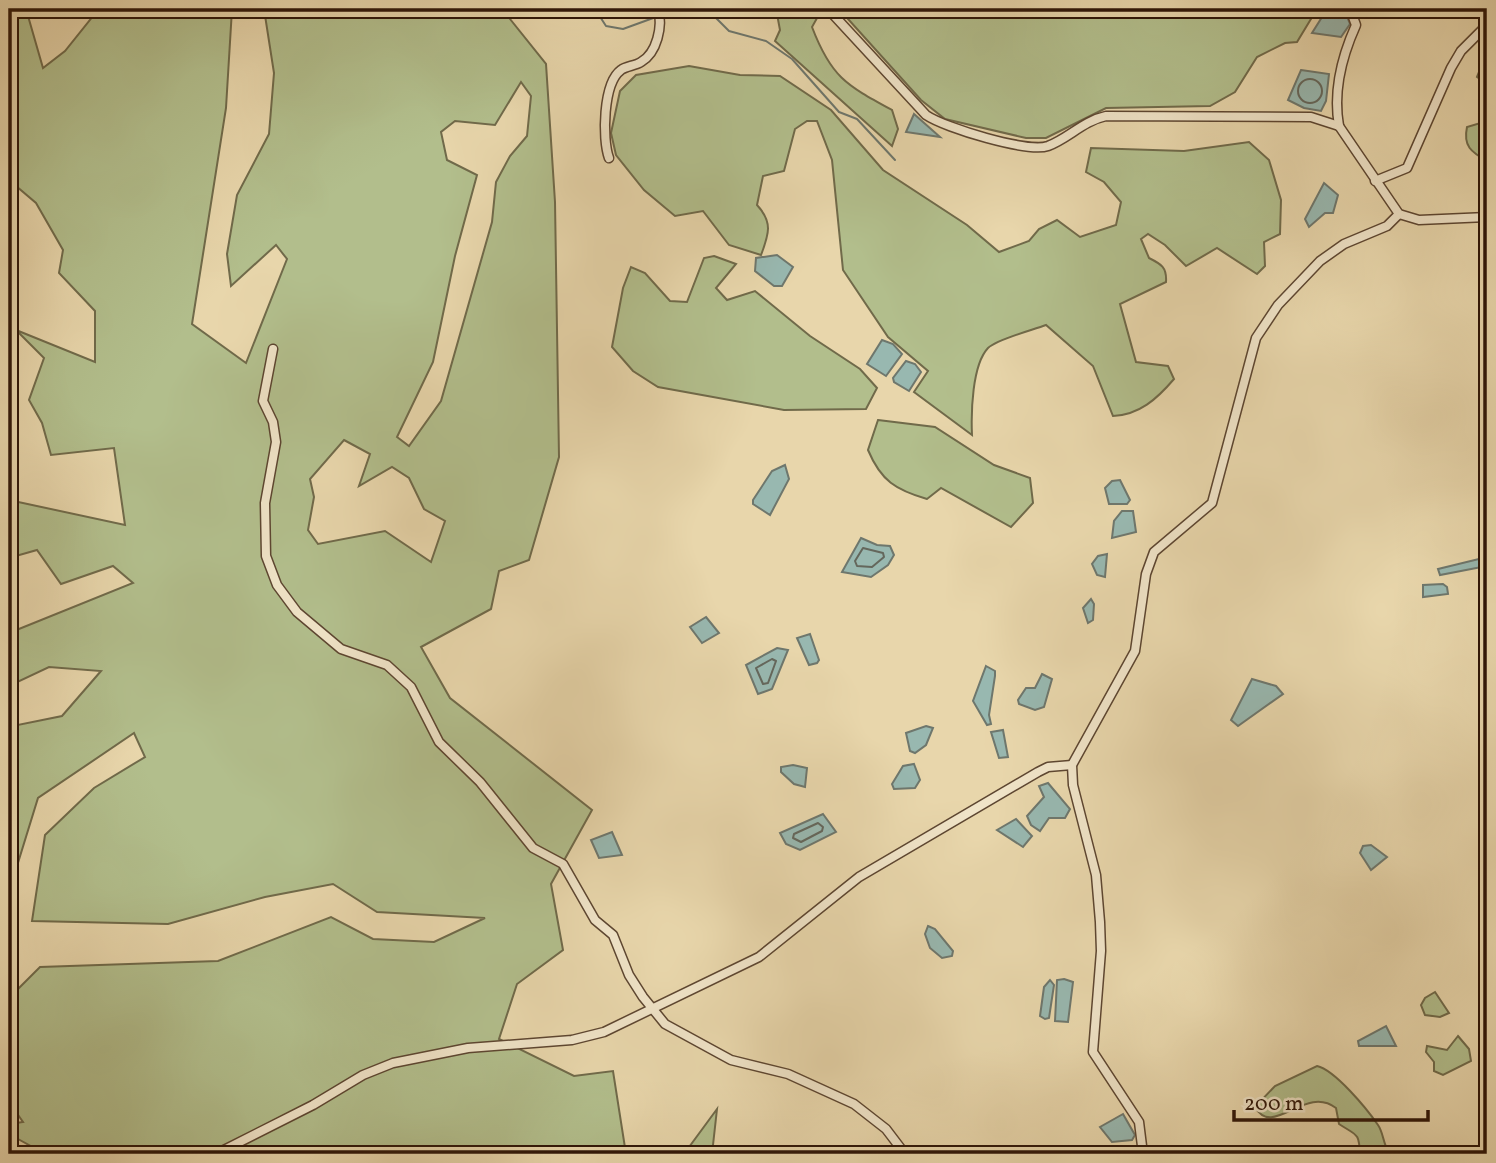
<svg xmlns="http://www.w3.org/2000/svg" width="1496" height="1163" font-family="Vollkorn,serif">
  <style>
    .green { fill: #b2be8c; stroke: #706a4a; stroke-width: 2; fill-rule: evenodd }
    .water { fill: #98b8b0; stroke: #6e776d; stroke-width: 2 }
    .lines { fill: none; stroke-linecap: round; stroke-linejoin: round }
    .shore { stroke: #64675c; stroke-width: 2 }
    .stream { stroke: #6e776d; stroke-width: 2 }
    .minor-casing { stroke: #5d4631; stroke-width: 11 }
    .minor { stroke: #f0e4c8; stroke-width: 8 }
  </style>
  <rect width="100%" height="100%" fill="#e8d6ab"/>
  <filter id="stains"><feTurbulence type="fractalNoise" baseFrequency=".00286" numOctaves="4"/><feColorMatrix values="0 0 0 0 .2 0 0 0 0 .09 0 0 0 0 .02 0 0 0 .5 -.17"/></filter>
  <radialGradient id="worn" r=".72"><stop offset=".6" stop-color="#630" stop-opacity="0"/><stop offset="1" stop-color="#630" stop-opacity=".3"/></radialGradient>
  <g class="green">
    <path d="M14 9H26L43 68 65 51 93 16 86 9H232L226 108 192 324 246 363 287 259 276 245 231 286 227 254 237 195 269 134 274 73 264 9H502L546 64 555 202 559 457 529 560 499 571 491 609 421 647 450 698 592 810 551 884 563 950 517 984 499 1039 574 1076 613 1071 626 1154H39L36 1149 9 1134V1124L23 1122 9 1102V998L40 967 218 961 331 917 373 939 434 942 485 918 377 912 333 884 265 897 168 924 32 921 45 835 94 788 145 757 134 733 38 798 9 892V713L18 725 62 716 101 671 49 667 9 686V633L133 583 113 566 61 584 37 550 9 558V500L125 525 114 448 51 455 42 423 29 400 44 358 16 330 95 362V311L59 273 63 250 36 203 9 180V126L16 118ZM521 82 531 96 527 136 510 156 496 182 492 222 441 401 409 446 397 437 433 362 455 256 477 175 447 160 441 132 455 121 495 125ZM344 440 370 454 359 486 392 467 409 478 424 509 445 521 431 562 385 531 318 544 308 530 314 497 310 479Z"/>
    <path d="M768 9 821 11 812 27C831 77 846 85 892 110L898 129 892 146 775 41 780 30 777 14Z"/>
    <polygon points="839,9 1317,9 1297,42 1285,43 1257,57 1235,92 1210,106 1106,108 1046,138 1026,138 945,119 921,100"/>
    <polygon points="1487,35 1487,84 1477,77 1485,57"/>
    <path d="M689 66 740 75 780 76 831 110 883 170 967 225 999 252 1029 241 1039 229 1057 220 1080 237 1116 225 1121 202 1104 182 1086 172 1091 148 1184 151 1249 142 1269 160 1281 200 1280 234 1264 242 1265 266 1257 274 1217 248 1186 266 1165 245 1148 234 1141 239 1149 258C1161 264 1167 267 1166 282L1120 304 1136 362 1168 366 1174 379C1157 399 1139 415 1113 416L1093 366 1046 325C1033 330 997 339 988 348 972 365 971 413 972 435L914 392 928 371 888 337 843 270 832 160 817 121H807L795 129 784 171 763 176 757 205C773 222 769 234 761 255L729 245 703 211 675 216 644 190 616 155 611 133 620 91 636 75Z"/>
    <path d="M1487 121V161C1471 152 1463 146 1467 127Z"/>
    <polygon points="714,256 736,264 716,288 727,300 755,291 810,336 860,369 877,388 866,409 784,410 658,387 633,371 612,347 623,288 631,267 645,273 670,301 687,302 704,258"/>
    <path d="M878 420 935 427 994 465 1030 478 1033 503 1011 527 941 488 927 499C896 490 881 481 868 450Z"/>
    <polygon points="1435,992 1449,1013 1440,1017 1425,1015 1421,1005 1425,998"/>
    <polygon points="1458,1036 1469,1049 1471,1061 1443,1075 1434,1071 1434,1062 1426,1052 1427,1046 1447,1050"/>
    <path d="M1317 1066C1335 1070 1367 1109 1378 1125 1383 1132 1383 1142 1388 1151L1399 1154H1360C1359 1132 1357 1136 1339 1124L1336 1108C1305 1084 1273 1139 1255 1107L1275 1086Z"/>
    <polygon points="717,1109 712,1154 684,1154"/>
  </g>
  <g class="water">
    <polygon points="1340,12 1346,14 1350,24 1341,37 1312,33 1324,14"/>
    <polygon points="1301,70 1329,74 1326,101 1321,111 1304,108 1288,100"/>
    <polygon points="914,114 940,137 906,132"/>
    <polygon points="1324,183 1338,195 1333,213 1325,213 1309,227 1305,219"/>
    <polygon points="777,255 793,267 782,286 774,286 755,271 756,258"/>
    <polygon points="882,340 893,344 902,354 886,376 867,364"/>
    <polygon points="906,361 915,364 921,372 909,391 894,382 893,378"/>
    <polygon points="785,465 789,479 770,515 753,504 753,500 772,471"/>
    <polygon points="1120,480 1130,500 1127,504 1109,504 1105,488 1112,481"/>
    <polygon points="1122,511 1133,511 1136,532 1112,538 1114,521"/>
    <polygon points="861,538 877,545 890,546 894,555 888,565 871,577 842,572"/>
    <polygon points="1107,554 1105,577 1097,575 1092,564 1098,556"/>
    <polygon points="1487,557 1487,566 1440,575 1438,569"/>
    <polygon points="1443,584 1447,587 1448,594 1423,597 1423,585"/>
    <polygon points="1091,599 1094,604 1093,620 1088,623 1083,608"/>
    <polygon points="706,617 719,633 702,643 690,627"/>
    <polygon points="810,634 819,660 817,663 809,665 797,638"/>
    <polygon points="777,648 788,650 772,689 758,694 746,665"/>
    <polygon points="986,666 995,671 995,676 989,715 991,724 987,725 973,701"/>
    <polygon points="1042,674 1052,679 1044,707 1035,710 1019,704 1018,700 1026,688 1035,688"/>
    <polygon points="1252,679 1276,686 1283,694 1238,726 1231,720"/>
    <polygon points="926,726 933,728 926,745 915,753 910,751 906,733"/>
    <polygon points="1003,730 1008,757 999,758 991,732"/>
    <polygon points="914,764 920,780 915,788 894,789 892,784 903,766"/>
    <polygon points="793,765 807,768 805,787 794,784 781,772 781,767"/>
    <polygon points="1048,783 1070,809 1065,818 1049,818 1040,831 1031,825 1027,816 1044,797 1039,786"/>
    <polygon points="823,814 836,832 800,850 786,844 780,833"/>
    <polygon points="1016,819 1032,836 1023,847 997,830"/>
    <polygon points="612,832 622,855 599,858 591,840"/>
    <polygon points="1371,845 1387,857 1371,870 1360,853 1363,846"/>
    <polygon points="928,926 935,929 953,951 952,956 942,958 930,948 925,934"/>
    <polygon points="1064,979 1073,982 1068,1022 1055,1021 1057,980"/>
    <polygon points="1050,980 1054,985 1049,1018 1045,1019 1040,1016 1044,987"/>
    <polygon points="1386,1026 1396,1046 1359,1046 1358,1041"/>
    <polygon points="1123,1114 1135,1135 1132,1140 1112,1142 1100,1127"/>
  </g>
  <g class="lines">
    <g class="shore">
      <circle cx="1310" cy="91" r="12"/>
      <polygon points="863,548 883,553 884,557 872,567 857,566 855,561"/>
      <polygon points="772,659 776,661 768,683 763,684 756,668"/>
      <polygon points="818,823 823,827 822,831 801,842 793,838 794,834"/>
    </g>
    <g class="stream">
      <polyline points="595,9 606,26 623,29 656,17"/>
      <polyline points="707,9 729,31 766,41 792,59 839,112 857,119 895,160"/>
      <polyline points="661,15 672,9"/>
    </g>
    <g class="minor-casing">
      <g id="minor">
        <path d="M828 9 926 115C945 128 1028 153 1048 146 1069 138 1083 121 1106 116L1311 117 1339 126 1399 214 1419 220 1487 217"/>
        <path d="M1339 126C1333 92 1342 56 1356 25L1350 9"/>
        <path d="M609 158C602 139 603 83 621 70 626 66 635 66 641 62 657 53 663 26 658 9"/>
        <polyline points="1375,181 1407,168 1451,68 1461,51 1487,25"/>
        <polyline points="273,349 263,401 273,422 276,442 265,503 266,556 277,585 297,612 341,649 387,665 411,687 439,742 480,782 533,848 563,864 595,920 613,935 629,975 643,997 665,1024 731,1060 788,1074 854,1104 886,1129 905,1154"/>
        <polyline points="216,1154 313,1105 363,1075 393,1063 468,1048 572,1040 604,1032 759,957 859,877 1038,772 1048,767 1072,765"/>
        <polyline points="1143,1154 1139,1122 1093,1052 1101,951 1100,922 1096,875 1073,785 1072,765 1135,651 1146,574 1154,552 1212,503 1256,338 1278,305 1320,261 1344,244 1387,226 1399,214"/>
      </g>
    </g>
    <use href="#minor" class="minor"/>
  </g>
  <rect width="1496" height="1163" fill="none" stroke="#e8d6ab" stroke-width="35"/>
  <rect x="10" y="10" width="1475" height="1142" fill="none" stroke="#2f1608" stroke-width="3.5"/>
  <rect x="18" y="18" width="1461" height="1128" fill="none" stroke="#2f1608" stroke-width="2"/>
  <path d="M1234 1110v10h194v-10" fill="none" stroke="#2f1608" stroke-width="3.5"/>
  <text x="1244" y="1110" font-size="21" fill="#2f1608" stroke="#f0e4c8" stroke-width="5" paint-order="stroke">200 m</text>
  <rect width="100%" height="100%" filter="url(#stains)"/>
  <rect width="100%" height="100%" fill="url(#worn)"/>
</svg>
